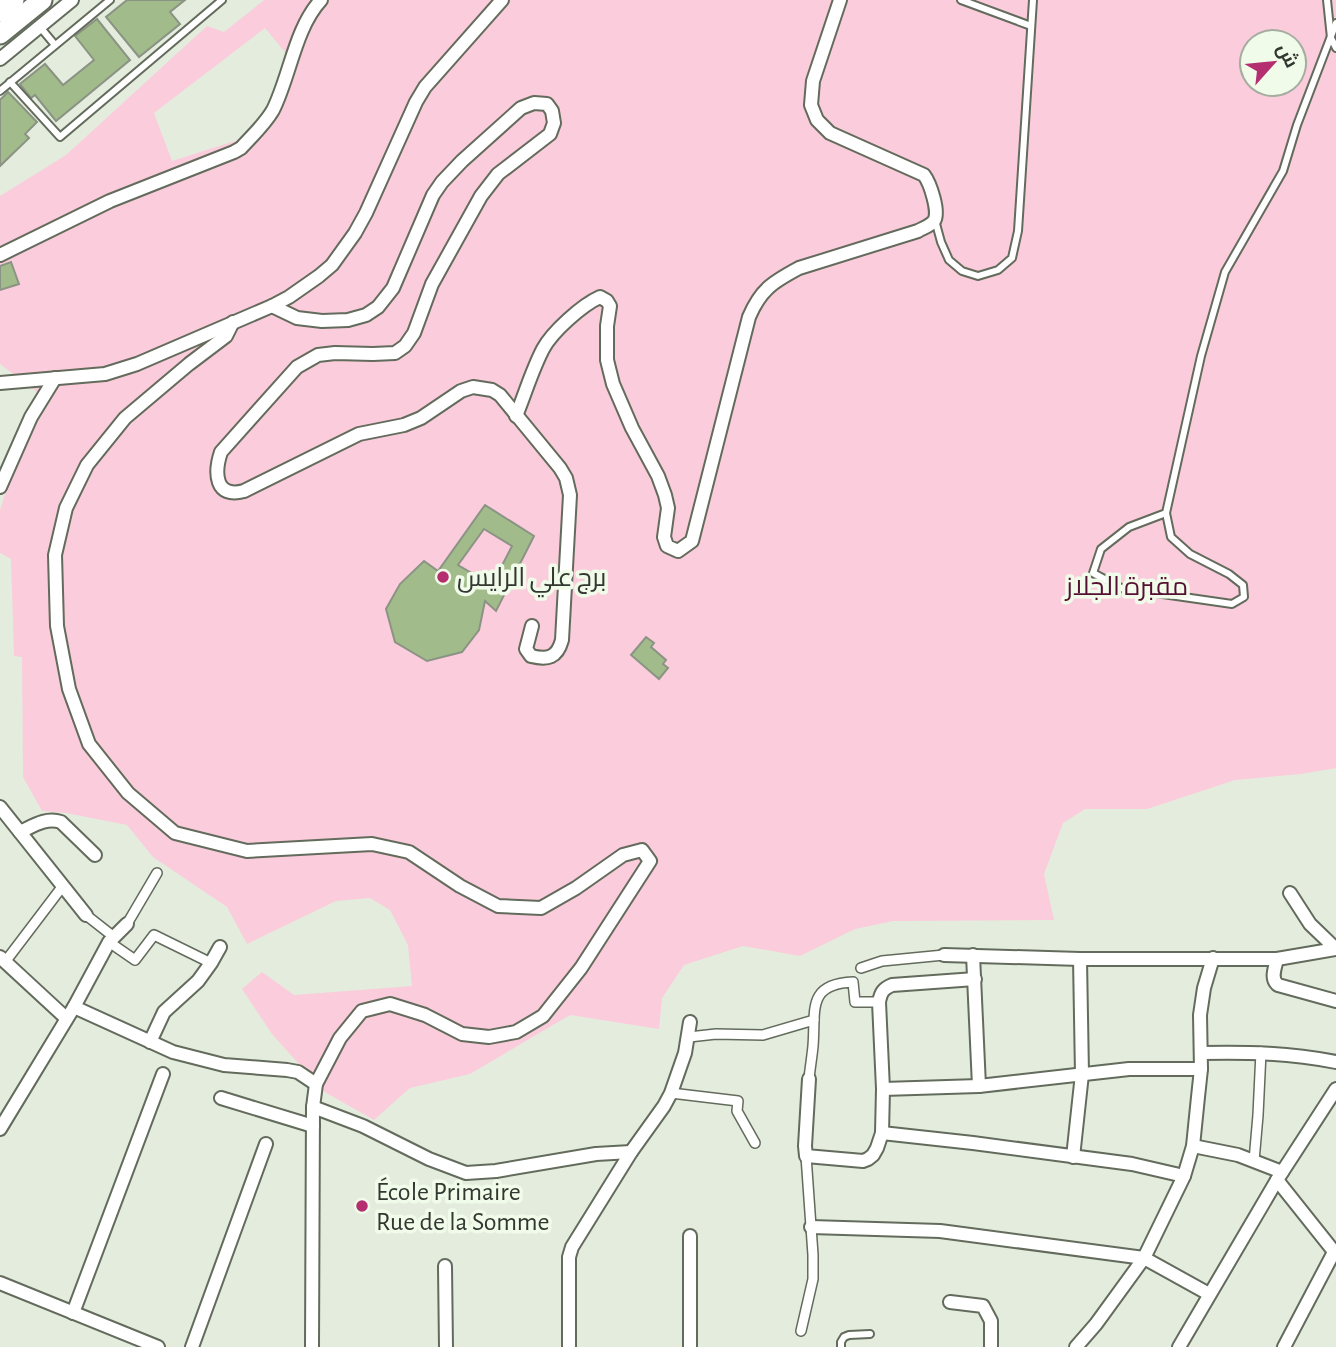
<svg xmlns="http://www.w3.org/2000/svg" width="1336" height="1347" font-family="'Alegreya Sans',Cairo,sans-serif">
  <style>
    .green { fill: #fbccdc; fill-rule: evenodd }
    .building { fill: #a1bc8a; stroke: #8b9484; stroke-width: 2; fill-rule: evenodd }
    .lines { fill: none; stroke-linecap: round; stroke-linejoin: round }
    .service-casing { stroke: #636b5c; stroke-width: 10 }
    .pedestrian-casing { stroke: #636b5c; stroke-width: 12 }
    .minor-casing { stroke: #636b5c; stroke-width: 16 }
    .primary-casing { stroke: #636b5c; stroke-width: 23 }
    .service { stroke: #fff; stroke-width: 6 }
    .pedestrian { stroke: #fff; stroke-width: 9 }
    .minor { stroke: #fff; stroke-width: 12 }
    .primary { stroke: #fff; stroke-width: 19 }
    .poi-dot { fill: #b52e6f; stroke: #f1fbea; stroke-width: 2.5 }
    .labels { text-anchor: middle; stroke-width: 7; stroke-linejoin: round; paint-order: stroke }
    .poi-label { font-size: 26px; fill: #333731; stroke: #f1fbea; text-anchor: start }
    .park-label { font-size: 26px; fill: #550f31; stroke: #f1fbea }
  </style>
  <rect width="100%" height="100%" fill="#e4eddd"/>
  <path class="green" d="M264 0H1336V768L1301 774 1235 780 1147 809H1085L1063 823 1044 874 1054 920 893 921 855 929 800 956 743 946 684 965 662 998 659 1029 570 1015 470 1074 410 1088 374 1120 323 1091 272 1034 242 989 262 972 294 995 412 986 408 945 390 910 370 898 336 901 247 944 227 907 153 857 127 825 66 813 42 811 23 777 22 657 14 656 11 559 0 553V510L6 491 38 421 50 402 0 364V196L66 155 207 26 224 32ZM265 28 289 57 269 108 238 140 172 161 154 113ZM1252 42H1294V84H1252Z"/>
  <g class="building">
    <polygon points="127,0 185,0 170,12 180,24 139,57 106,17"/>
    <polygon points="97,19 130,60 56,121 35,95 31,98 20,84 45,64 63,85 94,60 75,36"/>
    <polygon points="8,92 37,122 25,134 29,138 0,166 0,100"/>
    <polygon points="11,262 19,284 0,290 0,266"/>
    <path d="M485 505 534 536 496 611 485 601 479 630 462 652 427 661 395 642 386 609 400 584 424 561 438 571ZM484 529 512 546 492 585 458 565Z"/>
    <polygon points="646,637 654,643 651,647 666,660 663,664 668,668 659,679 631,655"/>
  </g>
  <g class="lines">
    <g class="service-casing">
      <g id="service">
        <polyline points="961,0 1031,26"/>
        <polyline points="1327,0 1331,38 1336,48"/>
        <polyline points="40,27 55,45"/>
        <polyline points="10,82 60,137 222,0"/>
        <polyline points="0,91 110,0"/>
        <polyline points="935,220 941,242 949,260 962,271 978,276 998,270 1012,258 1018,231 1033,0"/>
        <polyline points="1166,513 1171,537 1190,554 1229,574 1243,585 1244,597 1232,604 1121,588 1093,573 1101,549 1129,527 1166,513 1201,356 1225,272 1283,171 1297,125 1336,23"/>
        <polyline points="841,1347 841,1342 844,1337 849,1335 870,1334"/>
      </g>
    </g>
    <g class="pedestrian-casing">
      <g id="pedestrian">
        <polyline points="86,915 114,937"/>
        <polyline points="127,924 157,873"/>
        <polyline points="109,942 135,960 154,935 211,963"/>
        <polyline points="5,962 62,887"/>
        <polyline points="861,968 882,961 944,955"/>
        <polyline points="689,1037 716,1034 763,1035 814,1020"/>
        <path d="M809 1079C810 1068 812 1057 813 1046 816 1011 806 984 853 982L855 1002H879"/>
        <polyline points="671,1093 738,1101 737,1111 755,1143"/>
        <polyline points="1254,1161 1258,1115 1261,1052"/>
        <polyline points="801,1331 813,1279 813,1255 806,1156"/>
      </g>
    </g>
    <g class="minor-casing">
      <g id="minor">
        <polyline points="0,59 72,0"/>
        <path d="M0 255 110 201 234 152 241 148C252 136 265 124 273 110 290 76 295 28 321 0"/>
        <path d="M272 306 297 318 322 321 348 320 366 315 378 307 393 288 433 195 442 182 462 161 521 108 534 103 547 104 552 111 554 123 550 134 498 174 481 196 432 284 414 333 405 346 395 353 373 354 335 353 318 355 297 367 221 452C214 473 215 499 244 491L359 434 404 425 421 418 461 391 473 387 492 390 500 395 560 468 566 478 570 495 562 640C557 658 548 660 531 656L526 649 532 626"/>
        <polyline points="233,322 226,336 189,364 125,418 87,465 66,508 55,555 57,626 69,689 89,744 128,793 175,833 247,851 372,844 409,852 460,886 498,906 541,908 576,888 623,855 642,850 650,861 581,968 543,1016 516,1032 489,1037 462,1034 425,1015 390,1004 362,1011 340,1038 316,1084 313,1107 312,1347"/>
        <polyline points="0,383 105,374 137,364 272,306 289,297 319,276 332,265 355,233 366,213 416,102 425,87 502,0"/>
        <path d="M516 416C525 394 532 370 543 349 552 332 582 305 600 297L607 301 610 306 607 326V360L613 384 632 428 658 476 665 495 668 508 664 537 667 546 678 551 692 541 749 317C761 289 773 282 799 268L918 231C923 228 930 226 934 221 940 212 930 183 924 175L830 133 817 120 811 105 813 81 840 0"/>
        <polyline points="0,487 31,417 55,378"/>
        <polyline points="0,807 86,915"/>
        <path d="M20 832C33 826 46 817 61 822L95 855"/>
        <polyline points="1290,893 1310,924 1336,949"/>
        <polyline points="944,955 1080,959 1277,959 1336,949"/>
        <polyline points="973,955 979,1086"/>
        <polyline points="0,957 66,1018"/>
        <path d="M1277 959C1275 968 1270 979 1278 985L1336 1001"/>
        <polyline points="74,1007 173,1052 224,1065 287,1070 298,1072 316,1084"/>
        <polyline points="150,1042 164,1012 198,981 211,963 220,947"/>
        <path d="M1201 1053C1249 1052 1289 1053 1336 1062"/>
        <path d="M809 1079 805 1146 806 1156 863 1161 868 1159 873 1155 877 1148 882 1133 883 1089 879 1002C881 992 883 989 892 985L975 979"/>
        <polyline points="883,1089 979,1086 1129,1069 1201,1069"/>
        <polyline points="221,1098 313,1126"/>
        <polyline points="313,1107 363,1126 429,1159 466,1173 496,1171 596,1154 631,1152"/>
        <polyline points="0,1129 74,1007 109,942 127,924"/>
        <polyline points="882,1133 973,1143 1132,1164 1184,1176"/>
        <polyline points="1193,1146 1238,1155 1282,1172"/>
        <polyline points="1073,1157 1082,1074 1080,959"/>
        <polyline points="1277,1180 1336,1254"/>
        <polyline points="811,1227 940,1231 1144,1258 1209,1294"/>
        <polyline points="690,1236 690,1347"/>
        <polyline points="445,1266 446,1347"/>
        <polyline points="0,1283 158,1347"/>
        <polyline points="950,1302 983,1306 991,1321 991,1347"/>
        <polyline points="73,1313 163,1074"/>
        <polyline points="192,1347 266,1144"/>
        <polyline points="569,1347 569,1257 572,1247 631,1152 664,1106 671,1093 685,1053 690,1022"/>
        <polyline points="1076,1347 1096,1324 1144,1258 1184,1176 1193,1146 1198,1097 1201,1069 1200,1015 1204,988 1213,958"/>
        <polyline points="1179,1347 1277,1180 1336,1089"/>
        <polyline points="1284,1347 1334,1252"/>
      </g>
    </g>
    <g class="primary-casing">
      <g id="primary">
        <polyline points="0,12 14,0"/>
        <polyline points="0,34 42,0"/>
      </g>
    </g>
    <use href="#service" class="service"/>
    <use href="#pedestrian" class="pedestrian"/>
    <use href="#minor" class="minor"/>
    <use href="#primary" class="primary"/>
  </g>
  <g class="poi-dot">
    <circle cx="443" cy="577" r="7"/>
    <circle cx="362" cy="1206" r="7"/>
  </g>
  <g class="labels">
    <g class="poi-label">
      <text x="457" y="586">برج علي الرايس</text>
      <text x="376" y="1200">École Primaire<tspan x="376" dy="30">Rue de la Somme</tspan></text>
    </g>
    <g class="park-label">
      <text x="1127" y="595">مقبرة الجلاز</text>
    </g>
  </g>
  <g transform="translate(1273 63) rotate(63)"><circle r="33" fill="#f1fbea" stroke="#a5ada0" stroke-width="2"/>
  <path d="M0-5L12 26L0 18L-12 26Z" fill="#b52e6f"/>
  <text y="-10" font-size="19" font-weight="bold" text-anchor="middle" fill="#333731">ش</text>
  </g>
</svg>
